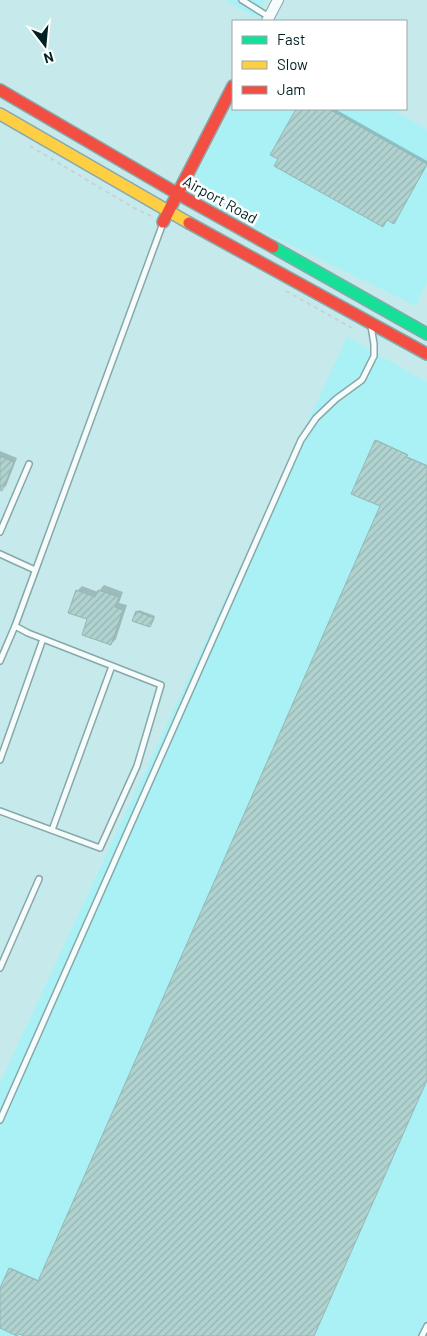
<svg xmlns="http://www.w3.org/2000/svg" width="427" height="1336" font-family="Barlow,sans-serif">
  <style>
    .built { fill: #aaf1f5 }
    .shadow { fill: #0003 }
    .building { fill: url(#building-hatch); stroke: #96b6b4 }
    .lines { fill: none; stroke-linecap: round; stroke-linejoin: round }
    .lane-casing { stroke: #87a8aa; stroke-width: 8 }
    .street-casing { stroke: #87a8aa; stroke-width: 12 }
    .fast-casing { stroke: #87a8aa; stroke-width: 14 }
    .slow-casing { stroke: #87a8aa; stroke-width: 14 }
    .jam-casing { stroke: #87a8aa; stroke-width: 14 }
    .path { stroke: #c7d3d3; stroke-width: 2; stroke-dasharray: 4 4; stroke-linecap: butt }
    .lane { stroke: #f6fcfc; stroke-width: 5 }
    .street { stroke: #f6fcfc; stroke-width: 10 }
    .fast { stroke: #16e098; stroke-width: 11 }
    .slow { stroke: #ffcf43; stroke-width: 11 }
    .jam { stroke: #f24e42; stroke-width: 11 }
    .labels { text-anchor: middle; stroke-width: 5; stroke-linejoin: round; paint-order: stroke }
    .street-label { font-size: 15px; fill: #002123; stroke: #fff }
  </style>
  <defs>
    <pattern id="building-hatch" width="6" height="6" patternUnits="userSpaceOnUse" patternTransform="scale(1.25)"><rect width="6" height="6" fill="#b1d3d0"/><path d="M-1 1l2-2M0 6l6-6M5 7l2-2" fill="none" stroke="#96b5b2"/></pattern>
  </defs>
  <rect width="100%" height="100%" fill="#c6eaec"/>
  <g class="built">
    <polygon points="225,0 265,0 256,18"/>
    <polygon points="233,104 233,109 390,109 427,129 427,281 416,306 207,204 200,195 197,184 197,173"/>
    <polygon points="347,337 427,382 427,1336 0,1336 0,1083"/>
  </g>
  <g class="shadow">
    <polygon points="297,109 335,109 427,161 427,165 396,220 388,219 383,226 272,154"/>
    <polygon points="377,440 407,454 406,456 427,465 427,1078 313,1336 27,1336 0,1327 0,1292 10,1269 11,1268 40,1281 382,506"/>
    <polygon points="0,451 17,458 6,486 2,489 0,488"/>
    <polygon points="104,585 123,592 119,603 127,605 116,639 111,644 89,619 77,591 82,586 98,592"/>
    <polygon points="139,610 155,616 152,624 150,626 137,612"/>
  </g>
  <g class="building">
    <polygon points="296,109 329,109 427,164 394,224 387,220 383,227 274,166 278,159 270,155"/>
    <polygon points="375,440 408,455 406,457 427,466 427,1080 314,1336 24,1336 19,1334 17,1336 0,1328 0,1288 9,1268 38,1281 380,506 351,494"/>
    <polygon points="0,456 14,462 2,491 0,490"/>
    <polygon points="76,590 95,597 98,590 119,597 115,607 123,610 111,645 82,635 87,619 68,613"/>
    <polygon points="136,611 154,618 150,627 132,621"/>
  </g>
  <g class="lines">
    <g class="lane-casing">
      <g id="lane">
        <polyline points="242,0 269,17"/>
        <polyline points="0,532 29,464"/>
        <polyline points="0,554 35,570"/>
        <polyline points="0,661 15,626 163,223"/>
        <polyline points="0,760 43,639"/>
        <polyline points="0,811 100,848 137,766 161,685 28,633 15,626"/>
        <polyline points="52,830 112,666"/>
        <polyline points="0,968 39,879"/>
        <polyline points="0,1120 301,440 316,418 336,399 362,380 374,356 374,344 371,326"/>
        <polyline points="422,1336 427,1326"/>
      </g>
    </g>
    <g class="street-casing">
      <polyline id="street" points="267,21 278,0"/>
    </g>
    <g class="fast-casing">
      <polyline id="fast" points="273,247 427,334"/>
    </g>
    <g class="slow-casing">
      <polyline id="slow" points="0,114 189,223"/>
    </g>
    <g class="jam-casing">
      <g id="jam">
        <polyline points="0,90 178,194 273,247"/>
        <polyline points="163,222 233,86"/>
        <polyline points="189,223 427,354"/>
      </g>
    </g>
    <g class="path">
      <polyline points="30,146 134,208 151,216"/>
      <polyline points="286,291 352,328"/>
    </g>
    <use href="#lane" class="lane"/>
    <use href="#street" class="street"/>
    <use href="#fast" class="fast"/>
    <use href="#slow" class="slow"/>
    <use href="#jam" class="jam"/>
  </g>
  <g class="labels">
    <g class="street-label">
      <text transform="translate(220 200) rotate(29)" y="5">Airport Road</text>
    </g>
  </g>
  <rect x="232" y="20" width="175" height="90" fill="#ffffff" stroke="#99a6a7"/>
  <rect x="242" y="36" width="25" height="8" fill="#16e098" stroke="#99a6a7"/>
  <text x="277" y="45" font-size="15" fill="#002123">Fast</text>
  <rect x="242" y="61" width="25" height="8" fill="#ffcf43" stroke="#99a6a7"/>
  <text x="277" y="70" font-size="15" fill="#002123">Slow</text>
  <rect x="242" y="86" width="25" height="8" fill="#f24e42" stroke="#99a6a7"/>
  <text x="277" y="95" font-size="15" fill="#002123">Jam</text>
  <g transform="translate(45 45) rotate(164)" stroke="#ffffff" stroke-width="4" paint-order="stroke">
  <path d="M0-4L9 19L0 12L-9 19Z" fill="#002123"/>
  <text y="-8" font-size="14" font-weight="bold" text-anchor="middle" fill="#002123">N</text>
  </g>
</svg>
